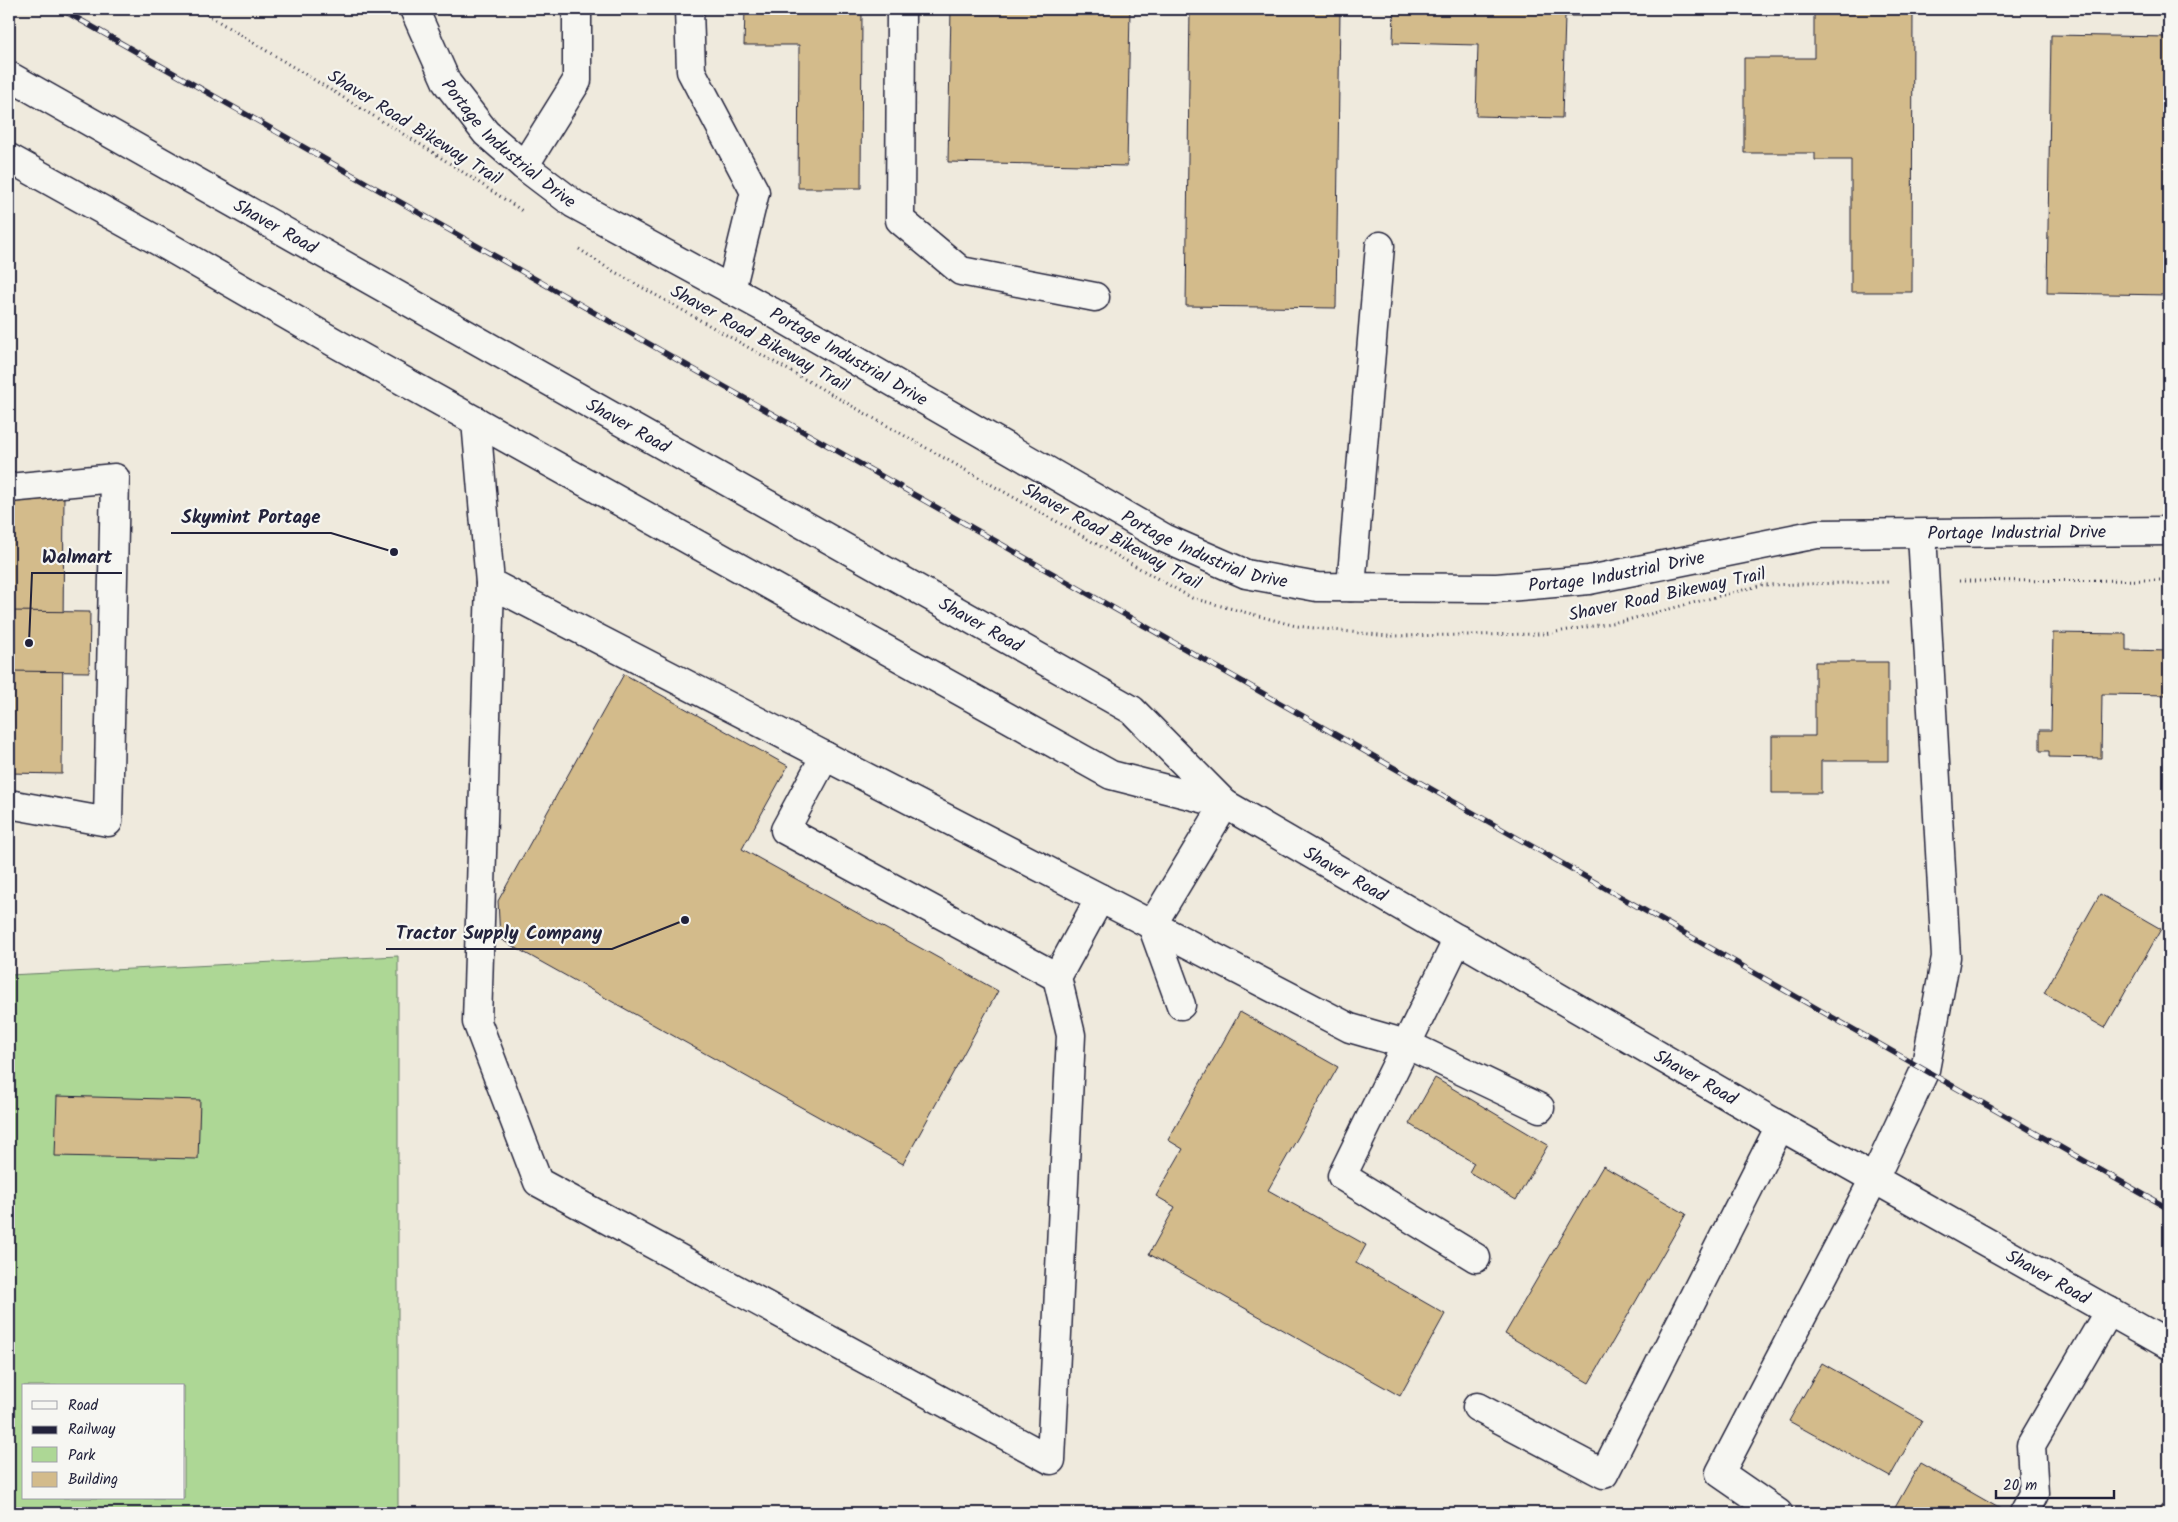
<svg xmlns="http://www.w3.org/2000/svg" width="2178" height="1522" font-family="Kalam,sans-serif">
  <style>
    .green { fill: #add795; stroke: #687c68; fill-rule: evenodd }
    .building { fill: #d3bb8b; stroke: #22223b }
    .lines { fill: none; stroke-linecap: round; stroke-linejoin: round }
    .minor-casing { stroke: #22223b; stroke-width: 31 }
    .major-casing { stroke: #22223b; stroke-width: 31 }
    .path { stroke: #22223b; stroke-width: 3; stroke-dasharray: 1 4; stroke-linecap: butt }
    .minor { stroke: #f6f6f2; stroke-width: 28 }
    .major { stroke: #f6f6f2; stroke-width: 28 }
    .rail-casing { stroke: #22223b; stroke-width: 5.5 }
    .rail { stroke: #f6f6f2; stroke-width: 4; stroke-dasharray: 11; stroke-linecap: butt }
    .labels { text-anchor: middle; stroke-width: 4.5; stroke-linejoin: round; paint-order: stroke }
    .street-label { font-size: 18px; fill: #22223b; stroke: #f6f6f2 }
    .leader { fill: none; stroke: #22223b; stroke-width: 2 }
    .callout-dot { fill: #22223b; stroke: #f6f6f2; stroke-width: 2 }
    .callout-label { font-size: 19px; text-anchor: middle; font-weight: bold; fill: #22223b; stroke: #f6f6f2; stroke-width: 4.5; stroke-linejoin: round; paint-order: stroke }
  </style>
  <rect width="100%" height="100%" fill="#efeadd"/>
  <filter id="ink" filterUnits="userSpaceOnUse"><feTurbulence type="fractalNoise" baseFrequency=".02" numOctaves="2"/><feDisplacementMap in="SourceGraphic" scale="10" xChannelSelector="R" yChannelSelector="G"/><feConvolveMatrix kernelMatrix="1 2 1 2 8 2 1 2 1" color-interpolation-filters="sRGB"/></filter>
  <g filter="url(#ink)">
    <path class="green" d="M398 956V1513H9V975ZM24 1386H184V1498H24Z"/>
    <g class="building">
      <polygon points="745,9 862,9 861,188 798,188 799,45 744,45"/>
      <polygon points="951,9 1130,9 1127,166 948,162"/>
      <polygon points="1190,9 1340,9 1336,308 1186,306"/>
      <polygon points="1394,9 1582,9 1581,16 1565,16 1562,118 1476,116 1478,45 1393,43"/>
      <polygon points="1814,9 1913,9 1912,292 1851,292 1851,160 1815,160 1815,153 1744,153 1744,58 1814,58"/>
      <polygon points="2051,35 2169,37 2169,295 2047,293"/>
      <polygon points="9,492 64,492 62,774 9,773"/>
      <polygon points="9,611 90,612 89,672 9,671"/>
      <polygon points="2053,633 2126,634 2126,650 2169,651 2169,695 2102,694 2101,758 2049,757 2049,751 2040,751 2040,730 2051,730"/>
      <polygon points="1815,662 1888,662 1888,761 1821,761 1821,793 1772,793 1772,736 1815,736"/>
      <polygon points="624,674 788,766 742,849 998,991 903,1164 500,939 498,901"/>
      <polygon points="2100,894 2161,929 2105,1028 2044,993"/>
      <polygon points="1240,1012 1338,1067 1268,1190 1366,1245 1356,1263 1445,1314 1400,1396 1149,1254 1175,1207 1156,1196 1183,1149 1168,1140"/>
      <polygon points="1435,1078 1548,1145 1516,1200 1469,1172 1474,1163 1409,1124"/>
      <polygon points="57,1096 200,1100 198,1159 55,1156"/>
      <polygon points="1603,1166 1686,1214 1589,1383 1505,1334"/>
      <polygon points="1822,1363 1922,1420 1890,1477 1789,1421"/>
      <polygon points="1920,1463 2004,1511 2002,1513 1892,1513"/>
      <polygon points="2161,1505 2169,1510 2169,1513 2157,1513"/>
    </g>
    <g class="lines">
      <g class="minor-casing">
        <g id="minor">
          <path id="s1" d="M414 9 447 83 486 133 524 166 574 204 770 311 1164 538 1246 574 1317 587 1497 588 1589 580 1817 534 2169 531"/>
          <polyline points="689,9 691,71 755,192 731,290"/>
          <polyline points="901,9 900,220 961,271 1095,297"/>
          <polyline points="524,166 577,81 577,9"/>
          <polyline points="476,421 490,583 1100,898"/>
          <polyline points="9,488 115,478 108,822 9,804"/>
          <polyline points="490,583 477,1022 538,1182 1051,1460 1071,1035 1057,977 1100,898 1350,1028 1406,1044 1540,1108"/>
          <polyline points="1351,587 1380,246"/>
          <polyline points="825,756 785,830 1057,977"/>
          <polyline points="1458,939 1342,1176 1476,1258"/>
          <polyline points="1181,1005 1152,925 1225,804"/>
          <polyline points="1477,1407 1604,1474 1780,1126"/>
          <polyline points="1778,1513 1720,1473 1874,1179 1925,1070 1946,957 1922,534"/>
          <polyline points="2024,1513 2034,1494 2031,1445 2109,1311"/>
        </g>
      </g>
      <g class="major-casing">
        <g id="major">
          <path id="s2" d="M9 76 1132 710 1225 804 1780 1126 2169 1345"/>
          <polyline points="9,158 169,247 339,345 1111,775 1225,804"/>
        </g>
      </g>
      <g class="path">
        <polyline points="198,9 426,148 524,212"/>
        <polyline points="579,249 606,267 1192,598 1296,626 1388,636 1544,634 1623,621 1762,585 1890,582"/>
        <polyline points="1959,581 2169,580"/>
      </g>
      <use href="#minor" class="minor"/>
      <use href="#major" class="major"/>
      <g class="rail-casing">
        <polyline id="rail" points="61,9 2169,1209"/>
      </g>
      <use href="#rail" class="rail"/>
    </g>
  </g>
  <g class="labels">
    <g class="street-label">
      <text transform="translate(415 127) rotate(32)" y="6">Shaver Road Bikeway Trail</text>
      <text dy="6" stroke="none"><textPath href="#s1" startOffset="168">Portage Industrial Drive</textPath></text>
      <text dy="6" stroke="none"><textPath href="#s2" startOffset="306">Shaver Road</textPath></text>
      <text transform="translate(760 338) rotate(29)" y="6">Shaver Road Bikeway Trail</text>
      <text dy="6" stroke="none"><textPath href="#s1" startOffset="572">Portage Industrial Drive</textPath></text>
      <text dy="6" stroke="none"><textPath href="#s2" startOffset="711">Shaver Road</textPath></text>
      <text dy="6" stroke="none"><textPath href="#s1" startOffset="1802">Portage Industrial Drive</textPath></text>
      <text transform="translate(1112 536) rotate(29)" y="6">Shaver Road Bikeway Trail</text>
      <text dy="6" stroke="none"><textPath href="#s1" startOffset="978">Portage Industrial Drive</textPath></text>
      <text dy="6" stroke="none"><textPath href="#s1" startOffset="1398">Portage Industrial Drive</textPath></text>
      <text transform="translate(1667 594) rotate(-12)" y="6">Shaver Road Bikeway Trail</text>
      <text dy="6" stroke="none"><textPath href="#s2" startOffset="1116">Shaver Road</textPath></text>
      <text dy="6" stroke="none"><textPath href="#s2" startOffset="1561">Shaver Road</textPath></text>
      <text dy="6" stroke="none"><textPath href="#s2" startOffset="1966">Shaver Road</textPath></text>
      <text dy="6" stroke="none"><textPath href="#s2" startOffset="2371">Shaver Road</textPath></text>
    </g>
  </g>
  <path class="leader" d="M394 552L331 533H171M29 643L32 573H122M685 920L612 949H386"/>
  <g class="callout-dot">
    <circle cx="394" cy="552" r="5"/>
    <circle cx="29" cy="643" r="5"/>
    <circle cx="685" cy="920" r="5"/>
  </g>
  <g class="callout-label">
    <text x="251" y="523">Skymint Portage</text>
    <text x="77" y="563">Walmart</text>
    <text x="499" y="939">Tractor Supply Company</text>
  </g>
  <rect width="2178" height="1522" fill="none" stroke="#f6f6f2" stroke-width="30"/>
  <rect x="15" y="15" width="2148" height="1492" fill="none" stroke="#22223b" stroke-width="2" filter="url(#ink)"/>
  <rect x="22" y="1384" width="162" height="115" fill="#f6f6f2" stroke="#a1a1a9"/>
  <rect x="32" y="1401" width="25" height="8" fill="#f6f6f2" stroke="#a1a1a9"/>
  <text x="68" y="1410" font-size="15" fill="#22223b">Road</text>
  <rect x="32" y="1426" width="25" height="8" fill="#22223b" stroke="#a1a1a9"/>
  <text x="68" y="1434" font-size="15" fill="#22223b">Railway</text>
  <rect x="32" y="1447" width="25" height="15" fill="#add795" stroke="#a1a1a9"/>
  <text x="68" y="1460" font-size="15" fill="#22223b">Park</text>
  <rect x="32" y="1472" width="25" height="15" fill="#d3bb8b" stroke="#a1a1a9"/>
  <text x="68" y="1484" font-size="15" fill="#22223b">Building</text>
  <path d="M1996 1490v8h118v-8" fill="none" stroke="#22223b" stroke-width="2.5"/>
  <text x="2003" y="1490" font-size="15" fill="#22223b" stroke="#f6f6f2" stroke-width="4" paint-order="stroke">20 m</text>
</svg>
